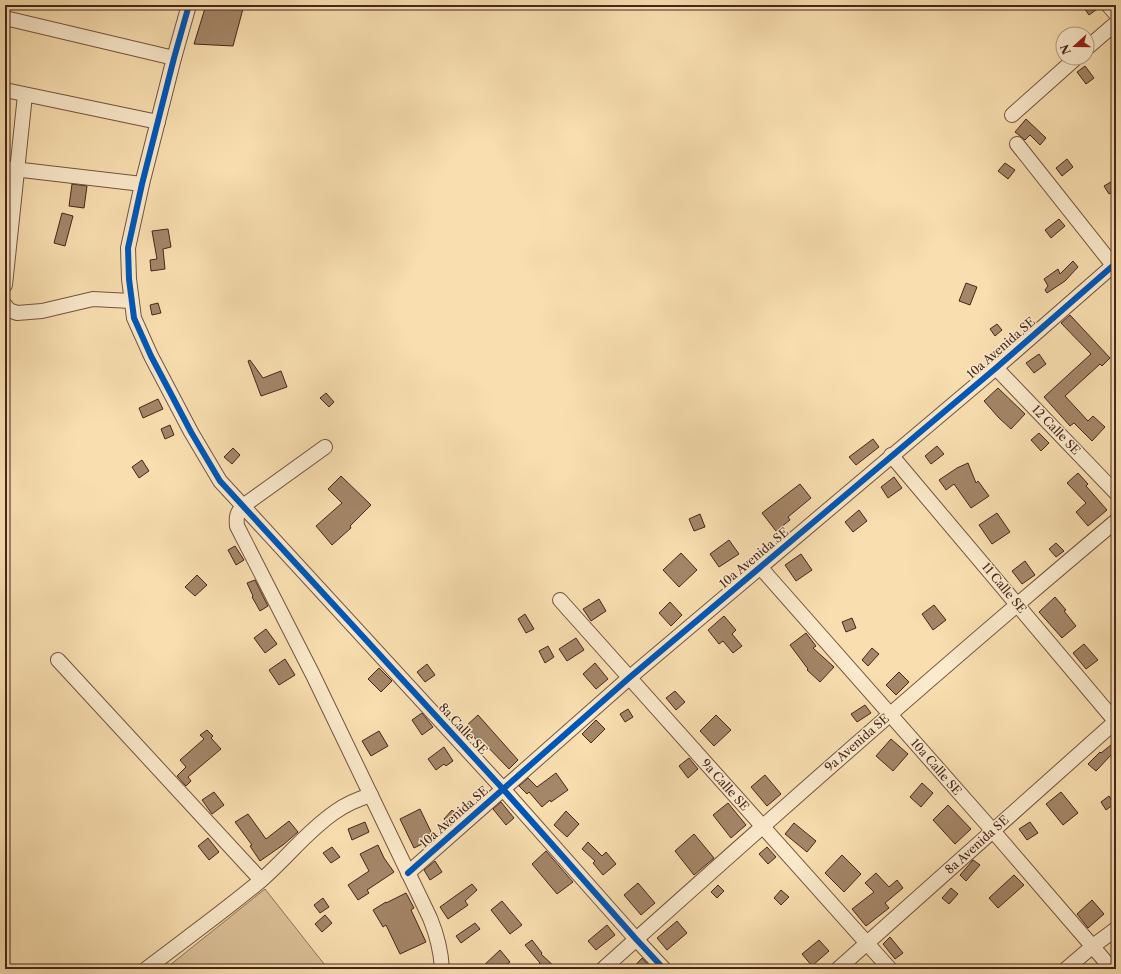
<svg xmlns="http://www.w3.org/2000/svg" width="1121" height="974" font-family="'Libre Caslon Text',serif">
  <style>
    .green { fill: #dbc097; stroke: #917359 }
    .building { fill: #a48668; stroke: #47261b }
    .lines { fill: none; stroke-linecap: round; stroke-linejoin: round }
    .minor-casing { stroke: #745440; stroke-width: 16 }
    .minor { stroke: #fbeacc; stroke-width: 14 }
    .cycleway-casing { stroke: #fbeacc; stroke-width: 8 }
    .cycleway { stroke: #0057b8; stroke-width: 6 }
    .labels { text-anchor: middle; stroke-width: 3; stroke-linejoin: round; paint-order: stroke }
    .street-label { font-size: 12px; fill: #47261b; stroke: #fbeacc }
  </style>
  <rect width="100%" height="100%" fill="#f9dfb0"/>
  <filter id="stains"><feTurbulence type="fractalNoise" baseFrequency=".005" numOctaves="4"/><feColorMatrix values="0 0 0 0 .2 0 0 0 0 .09 0 0 0 0 .02 0 0 0 .5 -.17"/></filter>
  <radialGradient id="worn" r=".72"><stop offset=".6" stop-color="#630" stop-opacity="0"/><stop offset="1" stop-color="#630" stop-opacity=".3"/></radialGradient>
  <polygon class="green" points="265,889 328,969 165,969"/>
  <g class="building">
    <polygon points="206,5 244,5 233,46 194,44"/>
    <polygon points="1082,5 1100,5 1100,7 1089,15"/>
    <polygon points="1085,66 1094,78 1086,84 1077,72"/>
    <polygon points="1026,119 1046,138 1040,145 1030,135 1025,140 1015,132"/>
    <polygon points="1067,159 1073,167 1062,176 1056,168"/>
    <polygon points="1005,163 1015,170 1008,179 998,171"/>
    <polygon points="1116,179 1116,190 1109,194 1104,186"/>
    <polygon points="72,184 87,186 84,208 69,206"/>
    <polygon points="62,213 73,216 65,246 54,243"/>
    <polygon points="1059,219 1065,226 1051,238 1045,230"/>
    <polygon points="168,229 171,247 163,249 165,269 151,271 150,260 157,259 152,231"/>
    <polygon points="1073,261 1078,267 1065,281 1047,293 1045,290 1048,286 1044,279 1058,269 1060,274"/>
    <polygon points="966,283 977,287 970,305 959,301"/>
    <polygon points="158,303 161,313 152,315 150,305"/>
    <polygon points="1070,315 1110,358 1102,366 1100,364 1065,396 1088,421 1093,416 1105,427 1092,441 1074,423 1070,426 1044,397 1091,354 1061,323"/>
    <polygon points="997,324 1002,330 995,336 990,329"/>
    <polygon points="1039,354 1046,364 1034,373 1026,363"/>
    <polygon points="250,360 263,378 281,371 287,387 261,396 248,361"/>
    <polygon points="998,388 1025,414 1011,429 999,418 984,401"/>
    <polygon points="326,393 334,402 329,407 320,398"/>
    <polygon points="158,399 163,409 143,418 139,408"/>
    <polygon points="170,425 174,435 165,439 161,429"/>
    <polygon points="1039,433 1049,443 1041,451 1031,440"/>
    <polygon points="873,439 879,447 856,465 849,457"/>
    <polygon points="937,446 944,454 931,464 925,456"/>
    <polygon points="233,448 240,455 232,464 224,457"/>
    <polygon points="142,460 149,471 139,478 132,467"/>
    <polygon points="968,463 976,483 978,481 989,496 971,508 954,484 946,490 939,480 957,468"/>
    <polygon points="1078,473 1088,484 1086,486 1107,510 1088,526 1076,512 1086,503 1067,483"/>
    <polygon points="341,476 371,505 350,526 351,528 332,545 316,526 342,503 328,489"/>
    <polygon points="894,477 902,488 888,498 881,487"/>
    <polygon points="800,484 811,498 788,517 790,520 776,531 762,513"/>
    <polygon points="859,510 867,521 853,532 845,522"/>
    <polygon points="997,513 1010,532 992,544 979,525"/>
    <polygon points="700,514 705,527 694,531 689,519"/>
    <polygon points="729,540 739,554 719,567 710,554"/>
    <polygon points="1056,543 1064,551 1056,557 1049,549"/>
    <polygon points="235,546 244,560 236,565 228,550"/>
    <polygon points="681,553 697,570 679,587 663,570"/>
    <polygon points="801,554 812,570 796,581 785,565"/>
    <polygon points="1025,561 1035,575 1022,584 1012,571"/>
    <polygon points="197,575 207,585 195,596 185,587"/>
    <polygon points="255,580 268,606 260,611 252,597 253,596 247,583"/>
    <polygon points="1055,597 1066,610 1064,611 1076,626 1062,638 1039,612"/>
    <polygon points="599,599 606,611 591,621 583,609"/>
    <polygon points="670,602 682,615 671,626 659,613"/>
    <polygon points="934,605 946,620 933,630 922,614"/>
    <polygon points="525,614 534,629 526,633 518,619"/>
    <polygon points="724,616 736,630 732,634 742,646 733,653 723,641 719,644 708,630"/>
    <polygon points="852,618 856,628 846,632 842,622"/>
    <polygon points="266,629 277,644 265,653 254,638"/>
    <polygon points="806,633 816,646 813,648 834,667 820,682 807,670 808,669 790,645"/>
    <polygon points="576,638 584,650 567,661 559,649"/>
    <polygon points="1084,644 1098,660 1086,669 1073,653"/>
    <polygon points="548,646 554,657 545,663 539,651"/>
    <polygon points="872,648 879,654 868,666 862,660"/>
    <polygon points="285,659 295,675 279,685 269,670"/>
    <polygon points="595,663 608,679 596,689 583,674"/>
    <polygon points="427,664 435,675 425,682 417,672"/>
    <polygon points="379,668 392,681 381,692 368,679"/>
    <polygon points="899,672 909,682 896,695 886,685"/>
    <polygon points="675,691 685,702 676,710 666,698"/>
    <polygon points="865,705 871,713 857,722 851,714"/>
    <polygon points="628,709 633,717 625,722 620,714"/>
    <polygon points="422,713 433,727 422,735 412,720"/>
    <polygon points="478,715 518,760 509,769 483,742 480,744 465,727"/>
    <polygon points="716,715 731,730 714,746 700,731"/>
    <polygon points="596,720 605,729 591,743 582,734"/>
    <polygon points="207,730 213,736 211,738 221,749 188,777 191,781 186,786 177,776 186,767 180,760 204,739 200,735"/>
    <polygon points="379,731 388,746 371,756 362,741"/>
    <polygon points="891,739 908,754 893,771 876,756"/>
    <polygon points="1116,741 1116,761 1111,755 1096,771 1088,764 1100,752 1101,753"/>
    <polygon points="444,747 453,761 446,766 444,764 436,770 428,759"/>
    <polygon points="689,758 698,769 688,778 679,766"/>
    <polygon points="556,773 568,790 551,802 550,800 542,807 529,792 527,794 519,786 528,778 537,787"/>
    <polygon points="765,775 781,794 767,806 751,787"/>
    <polygon points="922,783 933,793 921,807 910,797"/>
    <polygon points="214,792 224,805 212,814 202,800"/>
    <polygon points="1061,792 1078,813 1063,825 1046,804"/>
    <polygon points="1109,796 1114,804 1106,810 1101,802"/>
    <polygon points="501,802 514,818 506,825 493,809"/>
    <polygon points="728,803 746,825 731,838 713,815"/>
    <polygon points="948,805 971,829 955,844 933,820"/>
    <polygon points="420,809 434,838 414,848 400,819"/>
    <polygon points="452,810 459,816 450,825 444,819"/>
    <polygon points="566,811 579,824 567,837 554,825"/>
    <polygon points="248,814 266,839 289,821 298,832 283,845 260,861 250,846 252,845 235,822"/>
    <polygon points="365,822 369,832 352,840 348,829"/>
    <polygon points="1030,822 1038,833 1027,840 1019,829"/>
    <polygon points="794,823 816,841 807,852 785,834"/>
    <polygon points="694,834 714,858 694,875 675,851"/>
    <polygon points="208,838 219,852 209,860 198,846"/>
    <polygon points="588,842 602,856 606,852 616,864 603,875 593,863 595,861 582,849"/>
    <polygon points="378,845 384,858 394,872 367,890 369,893 358,900 348,885 369,871 360,854"/>
    <polygon points="332,847 340,857 331,863 323,853"/>
    <polygon points="767,847 776,857 768,864 759,854"/>
    <polygon points="546,851 573,882 557,894 532,864"/>
    <polygon points="842,855 861,874 844,892 825,873"/>
    <polygon points="973,860 980,865 966,881 960,875"/>
    <polygon points="435,861 442,872 430,880 424,870"/>
    <polygon points="876,873 889,887 897,880 903,888 885,903 889,908 866,926 852,909 874,892 865,883"/>
    <polygon points="1014,875 1024,885 998,908 989,898"/>
    <polygon points="638,883 655,903 641,915 624,895"/>
    <polygon points="472,884 477,890 465,901 468,905 448,919 440,907"/>
    <polygon points="718,885 724,891 717,898 711,892"/>
    <polygon points="951,888 958,894 949,904 942,898"/>
    <polygon points="781,890 789,897 781,905 774,898"/>
    <polygon points="406,893 414,908 411,910 426,942 400,954 386,925 383,927 373,910 386,902 386,903"/>
    <polygon points="323,898 329,907 320,913 314,905"/>
    <polygon points="1092,900 1104,914 1088,928 1077,914"/>
    <polygon points="502,901 522,925 510,934 491,910"/>
    <polygon points="325,915 332,923 322,932 315,924"/>
    <polygon points="677,921 687,933 667,950 657,938"/>
    <polygon points="475,923 480,929 461,943 456,936"/>
    <polygon points="607,925 615,935 596,950 588,941"/>
    <polygon points="890,937 903,953 895,959 883,944"/>
    <polygon points="532,940 542,953 541,954 557,969 543,969 538,965 540,963 525,945"/>
    <polygon points="819,940 829,951 812,966 802,954"/>
    <polygon points="500,950 510,962 506,965 510,969 480,969"/>
    <polygon points="642,958 652,969 632,969"/>
  </g>
  <g class="lines">
    <g class="minor-casing">
      <g id="minor">
        <polyline points="189,5 174,58 142,184 128,248 129,279 134,318 151,356 191,432 220,481 503,789 636,939 664,969"/>
        <polyline points="1108,5 1116,14"/>
        <polyline points="5,18 174,58"/>
        <polyline points="1087,48 1116,23"/>
        <polyline points="5,90 158,122"/>
        <polyline points="1012,115 1076,58"/>
        <polyline points="1017,144 1116,269"/>
        <polyline points="5,168 142,184"/>
        <polyline points="5,285 25,95"/>
        <polyline points="5,305 9,310 17,313 42,311 93,299 131,301"/>
        <polyline points="996,368 1116,493"/>
        <path d="M325 447 243 506C237 512 236 517 237 526L313 675 430 918C437 935 441 950 442 969"/>
        <polyline points="891,455 1116,722"/>
        <polyline points="760,567 993,831 1112,969"/>
        <polyline points="560,600 890,969"/>
        <polyline points="58,660 261,880"/>
        <polyline points="408,873 629,678 996,368 1116,263"/>
        <path d="M146 969C184 940 223 912 259 882 285 860 307 831 335 812 346 804 358 799 371 795"/>
        <path d="M603 969C772 817 942 667 1116 521"/>
        <polyline points="838,969 1116,721"/>
        <polyline points="1066,969 1093,946 1116,929"/>
      </g>
    </g>
    <use href="#minor" class="minor"/>
    <g class="cycleway-casing">
      <g id="cycleway">
        <polyline points="189,5 174,58 142,184 128,248 129,279 134,318 151,356 191,432 220,481 503,789 636,939 664,969"/>
        <polyline points="408,873 629,678 996,368 1116,263"/>
      </g>
    </g>
    <use href="#cycleway" class="cycleway"/>
  </g>
  <g class="labels">
    <g class="street-label">
      <text transform="translate(1001 348) rotate(-41)" y="4">10a Avenida SE</text>
      <text transform="translate(1056 430) rotate(46)" y="4">12 Calle SE</text>
      <text transform="translate(754 558) rotate(-40)" y="4">10a Avenida SE</text>
      <text transform="translate(1004 588) rotate(50)" y="4">11 Calle SE</text>
      <text transform="translate(463 729) rotate(47)" y="4">8a Calle SE</text>
      <text transform="translate(857 743) rotate(-41)" y="4">9a Avenida SE</text>
      <text transform="translate(936 767) rotate(49)" y="4">10a Calle SE</text>
      <text transform="translate(725 785) rotate(48)" y="4">9a Calle SE</text>
      <text transform="translate(454 817) rotate(-41)" y="4">10a Avenida SE</text>
      <text transform="translate(977 845) rotate(-42)" y="4">8a Avenida SE</text>
    </g>
  </g>
  <rect width="1121" height="974" fill="none" stroke="#f9dfb0" stroke-width="20"/>
  <rect x="6" y="6" width="1109" height="962" fill="none" stroke="#47261b" stroke-width="2"/>
  <rect x="10" y="10" width="1101" height="954" fill="none" stroke="#47261b"/>
  <g transform="translate(1075 46) rotate(249)"><circle r="19" fill="#fbeacc" stroke="#b39c85"/>
  <path d="M0-3L7 15L0 10L-7 15Z" fill="#8f2418"/>
  <text y="-6" font-size="11" font-weight="bold" text-anchor="middle" fill="#47261b">N</text>
  </g>
  <rect width="100%" height="100%" filter="url(#stains)"/>
  <rect width="100%" height="100%" fill="url(#worn)"/>
</svg>
